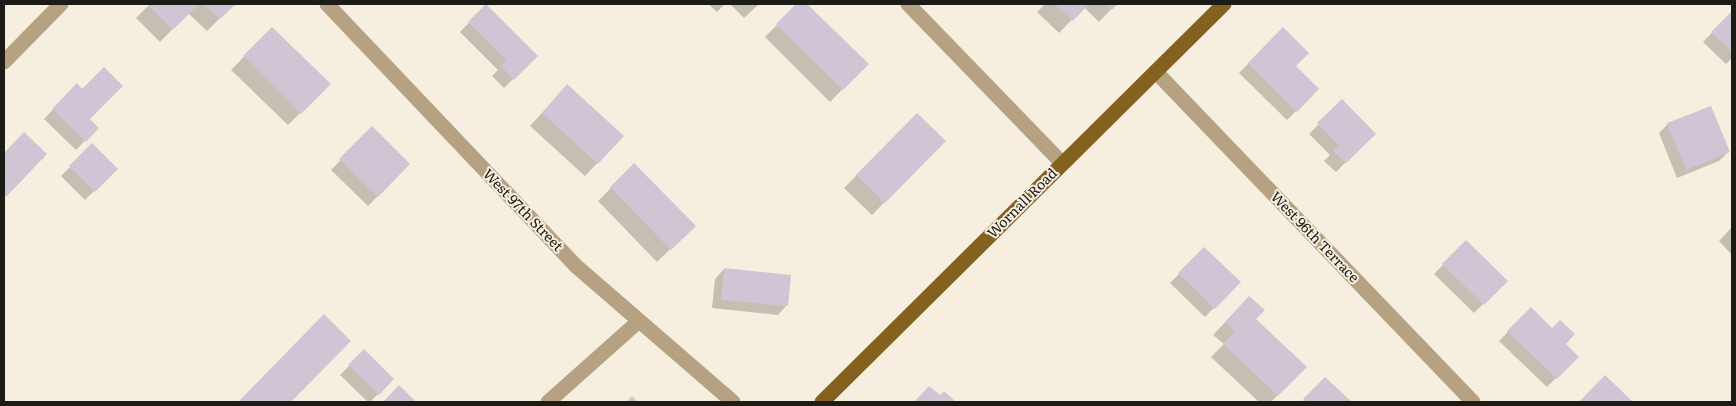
<svg xmlns="http://www.w3.org/2000/svg" width="1736" height="406" font-family="Literata,serif">
  <style>
    .shadow { fill: #0003 }
    .building { fill: #cfc5d4 }
    .lines { fill: none; stroke-linecap: round; stroke-linejoin: round }
    .minor { stroke: #b6a283; stroke-width: 15 }
    .major { stroke: #84611f; stroke-width: 15 }
    .labels { text-anchor: middle; stroke-width: 4; stroke-linejoin: round; paint-order: stroke }
    .street-label { font-size: 14px; fill: #1d1b15; stroke: #f6efdf }
  </style>
  <rect width="100%" height="100%" fill="#f6efdf"/>
  <g class="shadow">
    <polygon points="150,4 234,4 207,31 188,13 160,42 136,18"/>
    <polygon points="708,4 725,4 717,12"/>
    <polygon points="730,4 759,4 744,18"/>
    <polygon points="798,4 806,4 867,64 830,102 765,37"/>
    <polygon points="1045,4 1116,4 1099,22 1084,7 1059,33 1037,12"/>
    <polygon points="486,5 536,56 504,88 492,76 498,70 460,32"/>
    <polygon points="1732,12 1732,58 1726,64 1703,42"/>
    <polygon points="272,28 329,84 288,125 231,70"/>
    <polygon points="1283,29 1294,66 1318,89 1287,120 1239,73"/>
    <polygon points="77,85 88,119 97,128 76,150 44,119"/>
    <polygon points="555,99 623,136 585,176 530,126"/>
    <polygon points="1342,101 1374,134 1336,172 1324,161 1330,155 1309,134"/>
    <polygon points="917,114 944,141 872,215 844,188"/>
    <polygon points="1668,124 1728,152 1719,161 1677,178 1659,133"/>
    <polygon points="372,128 409,164 368,206 331,170"/>
    <polygon points="24,134 45,154 4,197 4,155"/>
    <polygon points="92,145 116,169 85,200 61,176"/>
    <polygon points="634,165 694,226 657,262 598,201"/>
    <polygon points="1732,227 1732,255 1719,241"/>
    <polygon points="1466,242 1506,281 1474,313 1434,274"/>
    <polygon points="1204,249 1239,282 1205,317 1170,283"/>
    <polygon points="724,269 787,305 778,315 712,308 715,279"/>
    <polygon points="1531,309 1577,357 1547,387 1499,341"/>
    <polygon points="1237,310 1255,319 1305,367 1271,402 1259,402 1211,357 1224,344 1213,335"/>
    <polygon points="364,351 393,379 370,402 368,402 340,375"/>
    <polygon points="1605,377 1631,402 1580,402"/>
    <polygon points="1325,378 1350,402 1302,402"/>
  </g>
  <g class="building">
    <polygon points="147,4 199,4 173,30"/>
    <polygon points="204,4 236,4 220,19"/>
    <polygon points="486,4 538,56 514,80 501,66 506,60 468,22"/>
    <polygon points="796,4 807,4 869,64 843,90 776,24"/>
    <polygon points="1054,4 1089,4 1073,21"/>
    <polygon points="1106,4 1118,4 1112,10"/>
    <polygon points="1732,11 1732,52 1711,32"/>
    <polygon points="272,27 331,84 301,114 243,56"/>
    <polygon points="1283,27 1309,53 1296,66 1319,89 1297,112 1248,63"/>
    <polygon points="104,67 123,86 90,119 99,128 86,142 52,109 77,83 82,89"/>
    <polygon points="567,84 624,136 598,164 542,113"/>
    <polygon points="1342,99 1376,134 1346,163 1333,151 1338,145 1317,123"/>
    <polygon points="1711,106 1730,152 1686,170 1667,123"/>
    <polygon points="917,113 946,141 885,203 856,175"/>
    <polygon points="372,126 410,164 378,197 339,159"/>
    <polygon points="24,132 47,154 6,197 4,194 4,153"/>
    <polygon points="92,143 118,169 95,192 69,166"/>
    <polygon points="634,163 696,226 671,250 610,187"/>
    <polygon points="1466,240 1508,281 1484,305 1442,264"/>
    <polygon points="1204,247 1241,282 1215,309 1178,273"/>
    <polygon points="724,268 791,275 788,306 721,300"/>
    <polygon points="1249,296 1265,310 1256,319 1307,367 1278,396 1223,344 1235,331 1225,322"/>
    <polygon points="1531,307 1552,328 1560,320 1575,334 1566,344 1579,357 1557,379 1507,331"/>
    <polygon points="324,314 351,341 291,402 238,402"/>
    <polygon points="364,349 394,379 379,395 348,365"/>
    <polygon points="1605,375 1633,402 1579,402"/>
    <polygon points="1325,377 1352,402 1307,402 1303,399"/>
    <polygon points="399,385 416,402 383,402"/>
    <polygon points="929,386 940,395 944,391 956,402 914,402"/>
    <polygon points="632,396 638,402 626,402"/>
  </g>
  <g class="lines">
    <g class="minor">
      <polyline points="327,4 576,266 733,402"/>
      <polyline points="908,4 1062,163"/>
      <polyline points="4,62 61,4"/>
      <polyline points="1156,72 1473,402"/>
      <polyline points="548,402 639,321"/>
    </g>
    <polyline class="major" points="822,402 1224,4"/>
  </g>
  <g class="labels">
    <g class="street-label">
      <text transform="translate(1022 203) rotate(-45)" y="5">Wornall Road</text>
      <text transform="translate(523 210) rotate(46)" y="5">West 97th Street</text>
      <text transform="translate(1315 237) rotate(46)" y="5">West 96th Terrace</text>
    </g>
  </g>
  <rect width="1736" height="406" fill="none" stroke="#1d1b15" stroke-width="10"/>
</svg>
